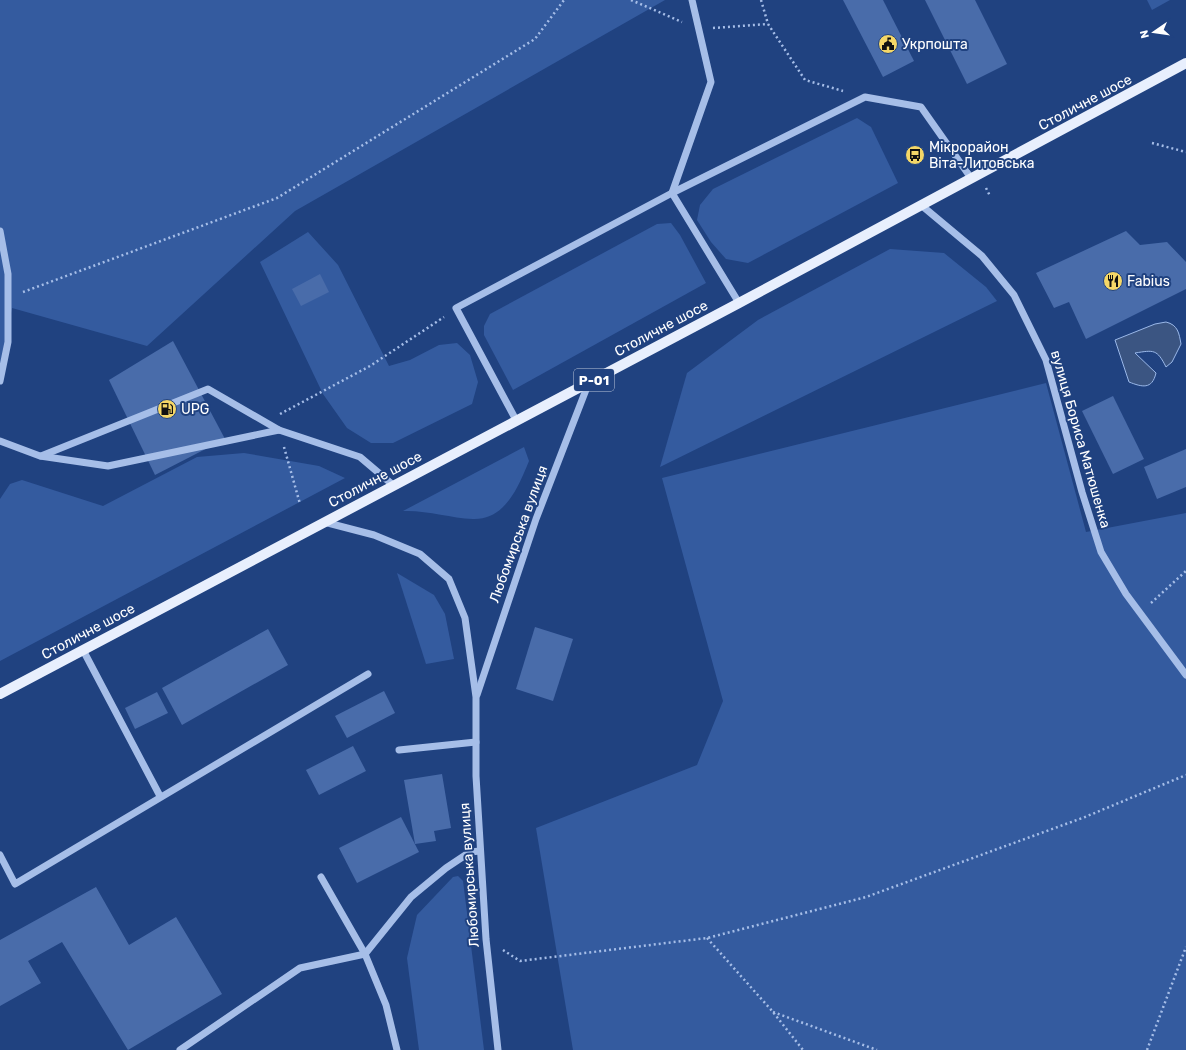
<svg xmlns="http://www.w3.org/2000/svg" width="1186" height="1050" font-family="Rubik,sans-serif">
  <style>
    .green { fill: #345b9f }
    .water { fill: #3b5582; stroke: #9ab8e9 }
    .building { fill: #496caa }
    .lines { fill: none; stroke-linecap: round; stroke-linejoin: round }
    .path { stroke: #a6bee8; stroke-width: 2.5; stroke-dasharray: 2 3; stroke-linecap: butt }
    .minor { stroke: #a6bee8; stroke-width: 7 }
    .major { stroke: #e8effd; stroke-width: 10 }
    .labels { text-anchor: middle; stroke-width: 4; stroke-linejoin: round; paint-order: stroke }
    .shield { fill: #204280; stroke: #bcc6d9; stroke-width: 1 }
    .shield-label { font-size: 13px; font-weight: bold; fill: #fff }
    .poi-label { font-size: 14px; fill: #fff; stroke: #204280; text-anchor: start }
    .street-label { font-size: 14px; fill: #fff; stroke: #204280 }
  </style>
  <rect width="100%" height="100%" fill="#204280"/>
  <g class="green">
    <polygon points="0,0 665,0 295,211 147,346 12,308 0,372"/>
    <polygon points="1147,0 1170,0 1152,10"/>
    <polygon points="857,118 871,127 898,183 748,263 726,259 711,242 697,220 700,205 713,189"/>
    <polygon points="671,223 680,235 706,283 513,390 484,335 484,326 490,314 657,224"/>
    <polygon points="308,232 338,265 389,366 410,360 439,345 457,343 470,355 478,382 472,404 393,443 371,443 347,428 323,394 260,262"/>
    <polygon points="890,249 944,253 986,287 997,301 660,467 687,373 758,320"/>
    <polygon points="1046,383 1086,532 1186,513 1186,1050 573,1050 536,828 697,765 723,701 662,478"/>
    <path d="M524 447 529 461C519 485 506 520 473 519 450 518 427 510 403 511Z"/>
    <polygon points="244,453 319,466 345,478 0,661 0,499 10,484 22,480 103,506 197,457"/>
    <polygon points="397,573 434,595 445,614 454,659 426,664"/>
    <polygon points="458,876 463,881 484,1050 419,1050 407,958 417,915 453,877"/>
  </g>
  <path class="water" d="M1166 322C1178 325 1179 333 1181 344L1172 362 1166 367C1157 349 1154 350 1135 353L1156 373C1152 390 1142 387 1129 382L1115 340 1155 324Z"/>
  <g class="building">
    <polygon points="843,0 883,0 914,61 883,77"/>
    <polygon points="925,0 975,0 1007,64 967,84"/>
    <polygon points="1126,231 1140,245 1167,242 1186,262 1186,289 1086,339 1069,302 1054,308 1036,273"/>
    <polygon points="320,274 329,292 301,306 292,289"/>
    <polygon points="173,341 225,439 155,475 109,380"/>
    <polygon points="1113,396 1144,459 1113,474 1082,411"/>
    <polygon points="1186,449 1186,487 1157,499 1144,467"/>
    <polygon points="535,627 573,639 553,701 516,689"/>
    <polygon points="268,629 288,665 182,725 162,688"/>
    <polygon points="384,691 395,713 347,738 335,716"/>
    <polygon points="157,692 168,713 135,729 125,708"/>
    <polygon points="353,746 366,771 319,795 306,770"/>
    <polygon points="442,774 451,828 434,831 436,841 415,844 404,780"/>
    <polygon points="401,817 419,852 357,883 339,848"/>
    <polygon points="96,887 129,945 176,917 222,994 128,1050 62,942 28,961 41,983 0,1006 0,940"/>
  </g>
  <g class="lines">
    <g class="path">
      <polyline points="631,0 682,22"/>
      <polyline points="761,0 768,24 805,80 843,91"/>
      <polyline points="713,28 768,24"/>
      <polyline points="1152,143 1186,152"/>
      <polyline points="986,188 990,196"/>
      <polyline points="23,292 277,198 535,39 564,0"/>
      <polyline points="280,414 370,366 444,317"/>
      <polyline points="284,447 300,504"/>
      <polyline points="1151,603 1186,571"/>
      <polyline points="707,938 773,1012 803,1050"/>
      <polyline points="503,950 520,961 707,938 866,897 1085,817 1186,775"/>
      <polyline points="773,1012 877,1050"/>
      <polyline points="1147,1050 1186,947"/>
    </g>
    <g class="minor">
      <polyline points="692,0 711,82 672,193 739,303"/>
      <polyline points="921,205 982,256 1014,295 1046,360 1082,492 1101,552 1126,594 1186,675"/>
      <polyline points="0,231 8,274 8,342 0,381"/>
      <polyline points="516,420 456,308 672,193 865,97 921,107 971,178"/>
      <polyline points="0,441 40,456 108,466 279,430 360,457 393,485"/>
      <polyline points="41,456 208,389 279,430"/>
      <polyline points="324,522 374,535 420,554 449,579 465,618 476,697 476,776 486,939 498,1050"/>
      <polyline points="83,650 160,796"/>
      <polyline points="477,695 536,519 589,382"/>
      <polyline points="399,750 476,742"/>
      <polyline points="0,855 15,884 368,674"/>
      <polyline points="321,877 365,954 386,1005 397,1050"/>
      <polyline points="180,1050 300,968 365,954 411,897 446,868 470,852 480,851"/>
    </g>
    <polyline class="major" points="0,694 739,303 1186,63"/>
  </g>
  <defs>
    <g id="civic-disc" transform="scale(1)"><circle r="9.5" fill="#f5d767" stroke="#204280"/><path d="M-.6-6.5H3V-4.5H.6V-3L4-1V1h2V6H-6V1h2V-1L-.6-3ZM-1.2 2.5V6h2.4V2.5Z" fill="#111"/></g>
    <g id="bus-disc" transform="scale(1)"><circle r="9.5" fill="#f5d767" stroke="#204280"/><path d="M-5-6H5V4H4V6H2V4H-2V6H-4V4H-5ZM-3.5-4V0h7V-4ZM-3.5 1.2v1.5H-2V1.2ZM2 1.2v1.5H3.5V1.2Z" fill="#111"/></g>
    <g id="restaurant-disc" transform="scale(1)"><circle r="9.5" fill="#f5d767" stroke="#204280"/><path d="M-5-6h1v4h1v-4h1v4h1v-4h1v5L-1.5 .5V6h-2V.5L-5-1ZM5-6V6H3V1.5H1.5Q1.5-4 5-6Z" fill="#111"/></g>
    <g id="fuel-disc" transform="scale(1)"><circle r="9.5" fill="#f5d767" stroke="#204280"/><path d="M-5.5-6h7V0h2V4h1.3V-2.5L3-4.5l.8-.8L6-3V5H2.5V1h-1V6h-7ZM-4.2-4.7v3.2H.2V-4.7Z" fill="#111"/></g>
  </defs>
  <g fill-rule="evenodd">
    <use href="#civic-disc" x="888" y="44"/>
    <use href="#bus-disc" x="915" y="155"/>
    <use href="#restaurant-disc" x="1113" y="281"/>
    <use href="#fuel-disc" x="167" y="409"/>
  </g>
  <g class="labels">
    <rect class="shield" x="574" y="369" width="40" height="22" rx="3"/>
    <g class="shield-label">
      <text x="594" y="385">Р-01</text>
    </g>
    <g class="poi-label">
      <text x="902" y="49">Укрпошта</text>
      <text x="929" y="152">Мікрорайон<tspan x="929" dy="16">Віта-Литовська</tspan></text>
      <text x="1127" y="286">Fabius</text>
      <text x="181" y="414">UPG</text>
    </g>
    <g class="street-label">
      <text transform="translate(1085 102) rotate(-28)" y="5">Столичне шосе</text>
      <text transform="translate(661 328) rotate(-28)" y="5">Столичне шосе</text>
      <text transform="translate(1081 439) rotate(74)" y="5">вулиця Бориса Матюшенка</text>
      <text transform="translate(375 479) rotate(-28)" y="5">Столичне шосе</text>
      <text transform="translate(518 534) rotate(-70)" y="5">Любомирська вулиця</text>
      <text transform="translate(88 631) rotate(-28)" y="5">Столичне шосе</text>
      <text transform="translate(469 875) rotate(-94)" y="5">Любомирська вулиця</text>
    </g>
  </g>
  <g transform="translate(1154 32) rotate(257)" stroke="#204280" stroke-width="3" paint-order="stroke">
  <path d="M0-3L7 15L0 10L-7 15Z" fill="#ffffff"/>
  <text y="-6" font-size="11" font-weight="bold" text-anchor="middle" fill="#ffffff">N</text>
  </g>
</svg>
